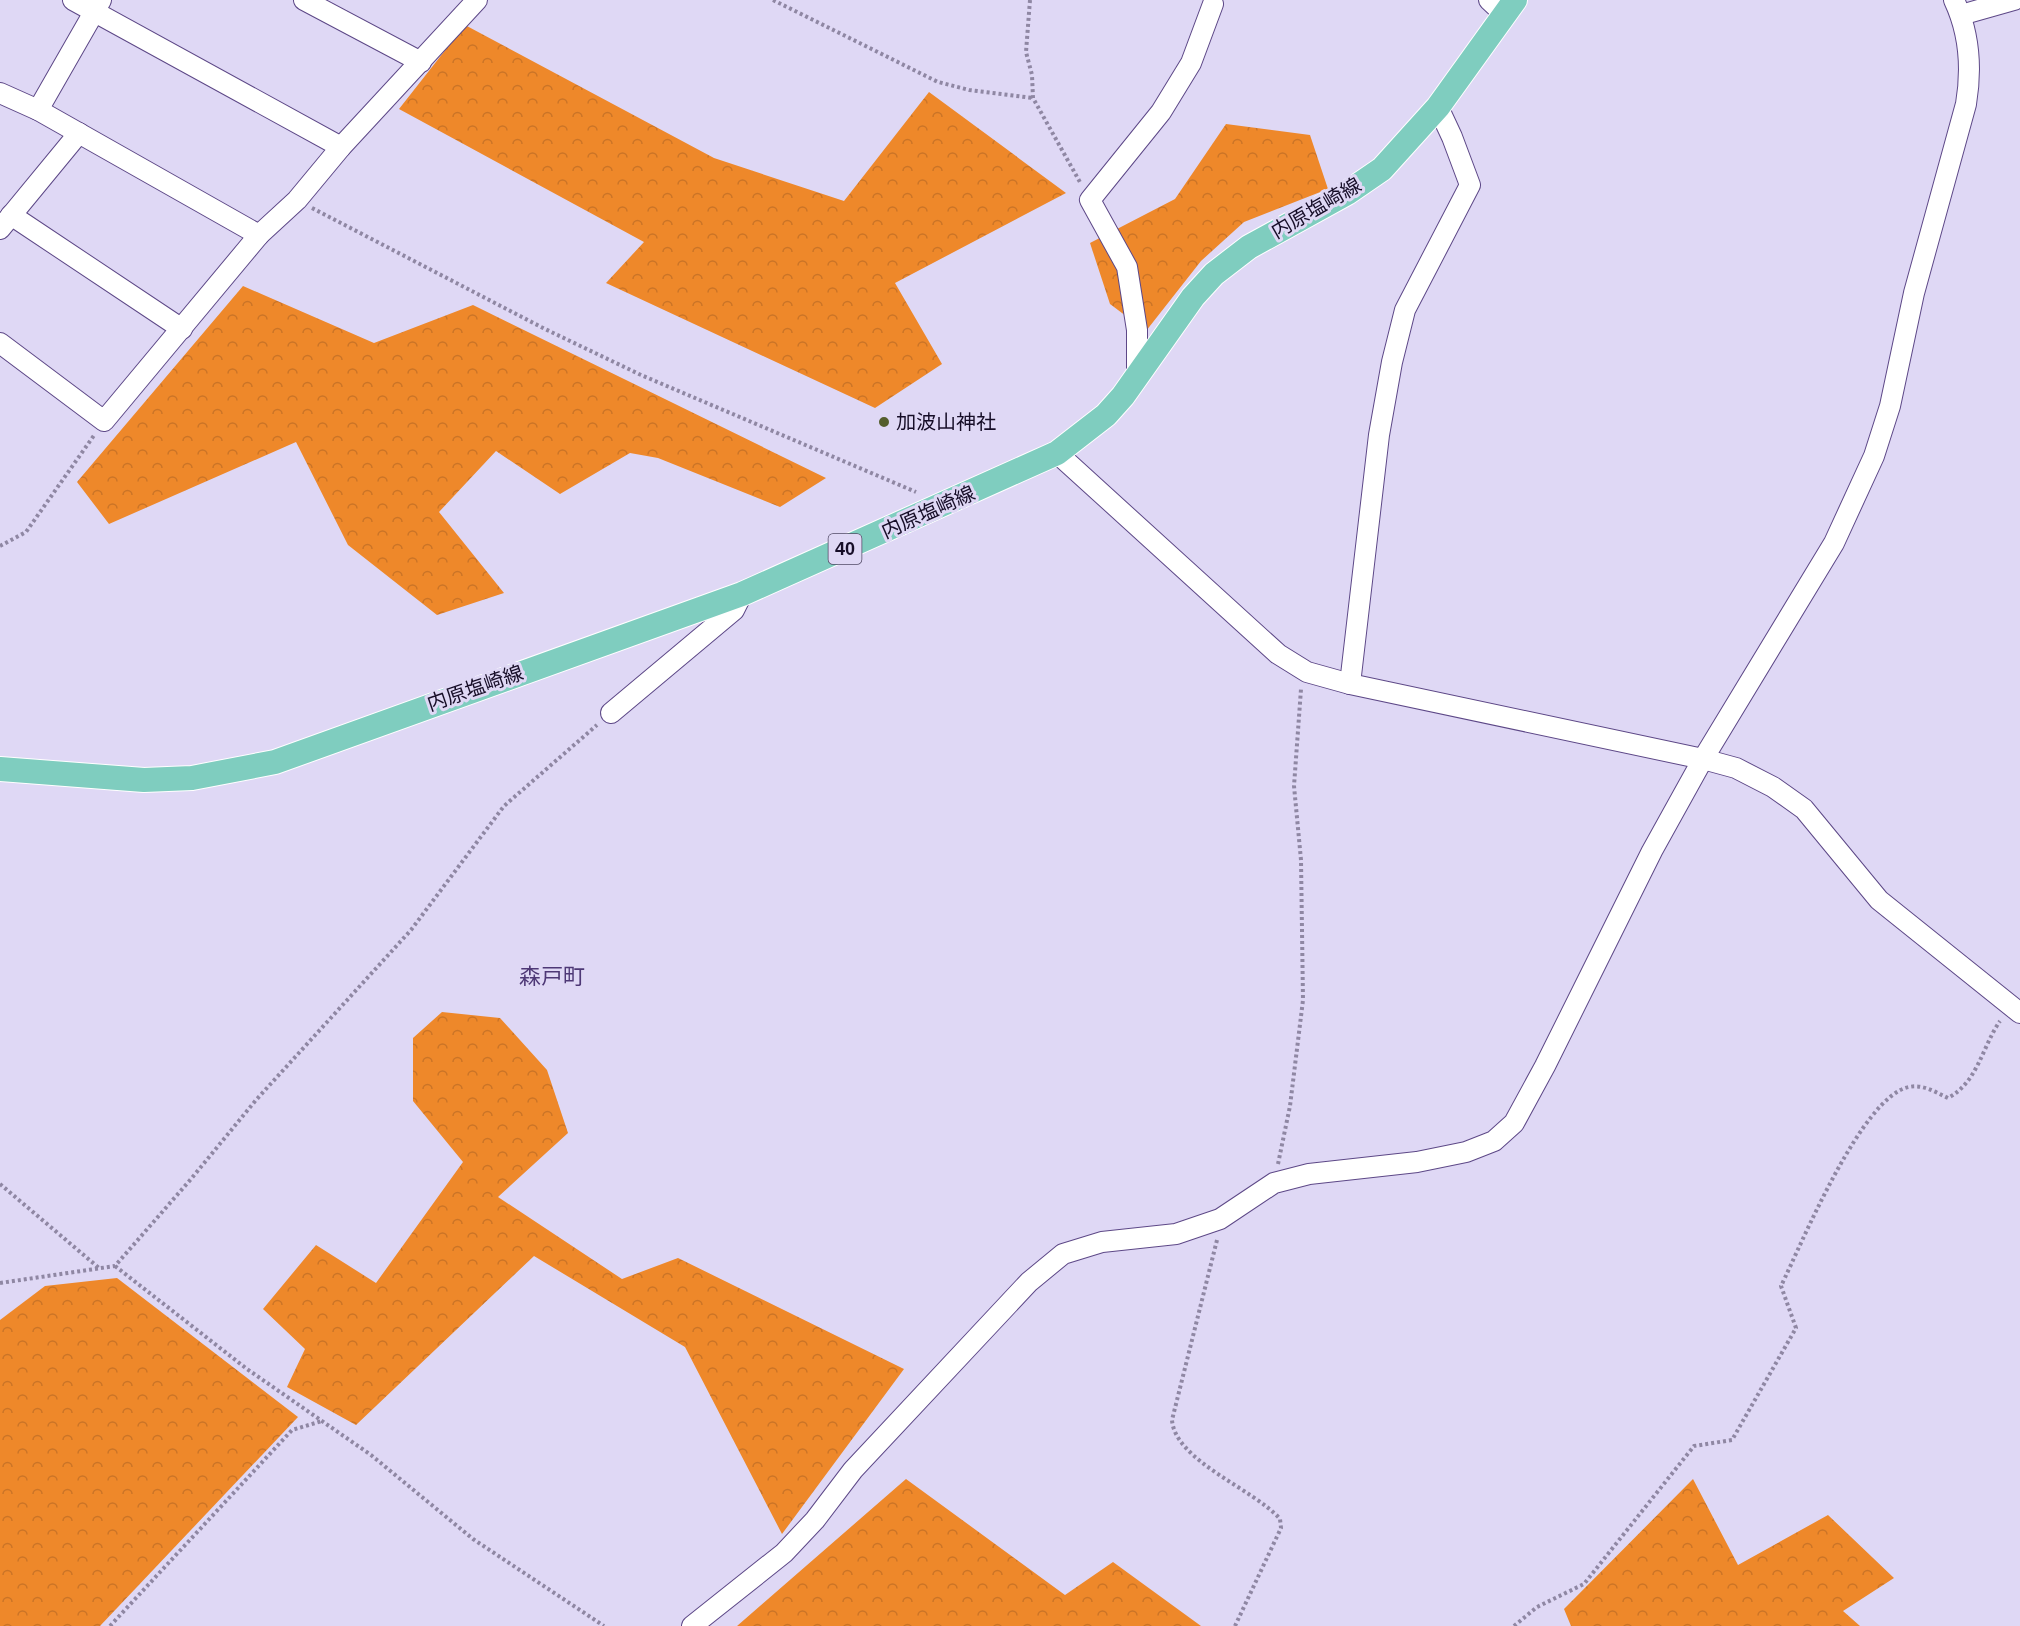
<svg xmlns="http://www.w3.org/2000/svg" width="2020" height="1626" font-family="Arial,'Noto Sans JP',sans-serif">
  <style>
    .forest { fill: url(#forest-crowns) }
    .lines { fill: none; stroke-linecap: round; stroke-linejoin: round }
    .minor-casing { stroke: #5d4887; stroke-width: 22 }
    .major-casing { stroke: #fff; stroke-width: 26 }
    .path { stroke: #8f87a3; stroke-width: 4; stroke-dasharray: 3 3; stroke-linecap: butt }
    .minor { stroke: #fff; stroke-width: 20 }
    .major { stroke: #7fcdbf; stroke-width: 24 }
    .poi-dot { fill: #545d2c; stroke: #dfd8f5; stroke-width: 2 }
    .labels { text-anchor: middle; stroke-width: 6; stroke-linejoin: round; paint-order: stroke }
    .shield { fill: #dfd8f5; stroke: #524a65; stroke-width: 1.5 }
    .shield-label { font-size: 18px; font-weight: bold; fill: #160d27 }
    .street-label { font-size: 20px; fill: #160d27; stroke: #dfd8f5 }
    .poi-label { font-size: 20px; fill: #160d27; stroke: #dfd8f5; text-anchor: start }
    .quarter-label { font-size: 22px; fill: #4e3876; stroke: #dfd8f5 }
  </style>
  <defs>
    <pattern id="forest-crowns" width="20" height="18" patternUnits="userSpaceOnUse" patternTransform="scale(1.5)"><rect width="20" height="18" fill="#ee882a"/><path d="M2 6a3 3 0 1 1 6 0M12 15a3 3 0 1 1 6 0" fill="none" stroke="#cb7426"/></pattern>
  </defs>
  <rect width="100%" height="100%" fill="#dfd8f5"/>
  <g class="forest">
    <polygon points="465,25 714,158 844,201 929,92 1066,193 895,283 942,364 875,408 606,283 644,242 399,109"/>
    <polygon points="1226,124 1310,135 1328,189 1244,222 1201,261 1146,331 1110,304 1090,243 1175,199"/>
    <polygon points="243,286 374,343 473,305 826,478 780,507 658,458 630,453 560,494 496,451 439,512 504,593 437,615 348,545 296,442 109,524 77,482"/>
    <polygon points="442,1012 500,1018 547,1070 568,1133 498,1197 622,1279 678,1258 904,1369 782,1534 685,1347 534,1256 356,1425 287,1387 305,1349 263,1309 316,1245 376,1283 463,1162 413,1101 413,1038"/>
    <polygon points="117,1278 298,1417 100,1626 0,1626 0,1320 45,1286"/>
    <polygon points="906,1479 1065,1595 1113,1562 1201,1626 737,1626"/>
    <polygon points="1693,1479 1738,1565 1828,1515 1894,1578 1843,1611 1860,1626 1571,1626 1564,1609"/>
  </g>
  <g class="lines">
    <g class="minor-casing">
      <g id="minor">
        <polyline points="73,0 341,147"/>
        <polyline points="304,0 421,62"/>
        <polyline points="1489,0 1505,15"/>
        <polyline points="1961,15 2014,0"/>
        <polyline points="0,93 38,110 259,235"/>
        <polyline points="38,110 101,0"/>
        <polyline points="11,215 182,329"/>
        <polyline points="0,229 79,133"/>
        <polyline points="0,343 104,421 259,235 297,200 341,147 477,0"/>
        <polyline points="1137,377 1137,330 1127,267 1090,200 1161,112 1191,63 1213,4"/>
        <polyline points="1057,453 1278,654 1307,672 1350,684 1703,759 1736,768 1773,787 1804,809 1879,900 2020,1013"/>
        <polyline points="1350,684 1379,435 1392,362 1405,310 1470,185 1452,137 1438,107"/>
        <polyline points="611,713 734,610 742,594"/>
        <path d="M692 1626 784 1553 815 1520 853 1470 1029 1282 1063 1254 1102 1242 1176 1234 1220 1219 1274 1183 1309 1174 1417 1162 1466 1152 1494 1141 1514 1123 1545 1066 1652 851 1703 759 1834 543 1874 456 1890 406 1914 293 1966 104C1972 68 1970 34 1954 0"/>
      </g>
    </g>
    <g class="major-casing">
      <polyline id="major" points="0,769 144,780 192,778 275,762 742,594 1057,453 1106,415 1123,396 1193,297 1214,274 1249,247 1347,193 1382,169 1438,107 1515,0"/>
    </g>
    <g class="path">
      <polyline points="773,0 938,82 969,90 1033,98"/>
      <polyline points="1030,0 1026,52 1032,75 1033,98 1081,184"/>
      <polyline points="312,208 545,329 641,375 916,492"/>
      <polyline points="0,546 26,532 95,434"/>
      <polyline points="1278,1164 1290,1106 1303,1000 1301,860 1294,786 1301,689"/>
      <polyline points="0,1184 99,1268"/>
      <path d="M1217 1240 1172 1420C1175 1461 1254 1489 1280 1519L1281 1528 1235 1626"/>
      <polyline points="115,1266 247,1369 371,1455 473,1539 604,1626"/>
      <polyline points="0,1283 115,1266 191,1179 256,1100 411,930 504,806 597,725"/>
      <polyline points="110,1626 292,1430 322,1421"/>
      <path d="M1514 1626 1537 1607 1584 1584 1694 1446 1732 1440 1796 1328 1781 1286C1802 1243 1862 1096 1909 1087 1923 1084 1935 1092 1948 1098 1978 1082 1982 1047 2000 1021"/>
    </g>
    <use href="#minor" class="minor"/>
    <use href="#major" class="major"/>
  </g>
  <circle class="poi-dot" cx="884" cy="422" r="6"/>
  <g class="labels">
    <rect class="shield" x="828.5" y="534" width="33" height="30" rx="4.5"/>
    <g class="shield-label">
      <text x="845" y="555">40</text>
    </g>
    <g class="street-label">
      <text transform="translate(1316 208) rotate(-30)" y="7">内原塩崎線</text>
      <text transform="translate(928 512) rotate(-24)" y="7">内原塩崎線</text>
      <text transform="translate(475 688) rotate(-19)" y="7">内原塩崎線</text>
    </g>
    <g class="poi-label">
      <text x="896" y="429">加波山神社</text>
    </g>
    <g class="quarter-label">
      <text x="552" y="984">森戸町</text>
    </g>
  </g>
</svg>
